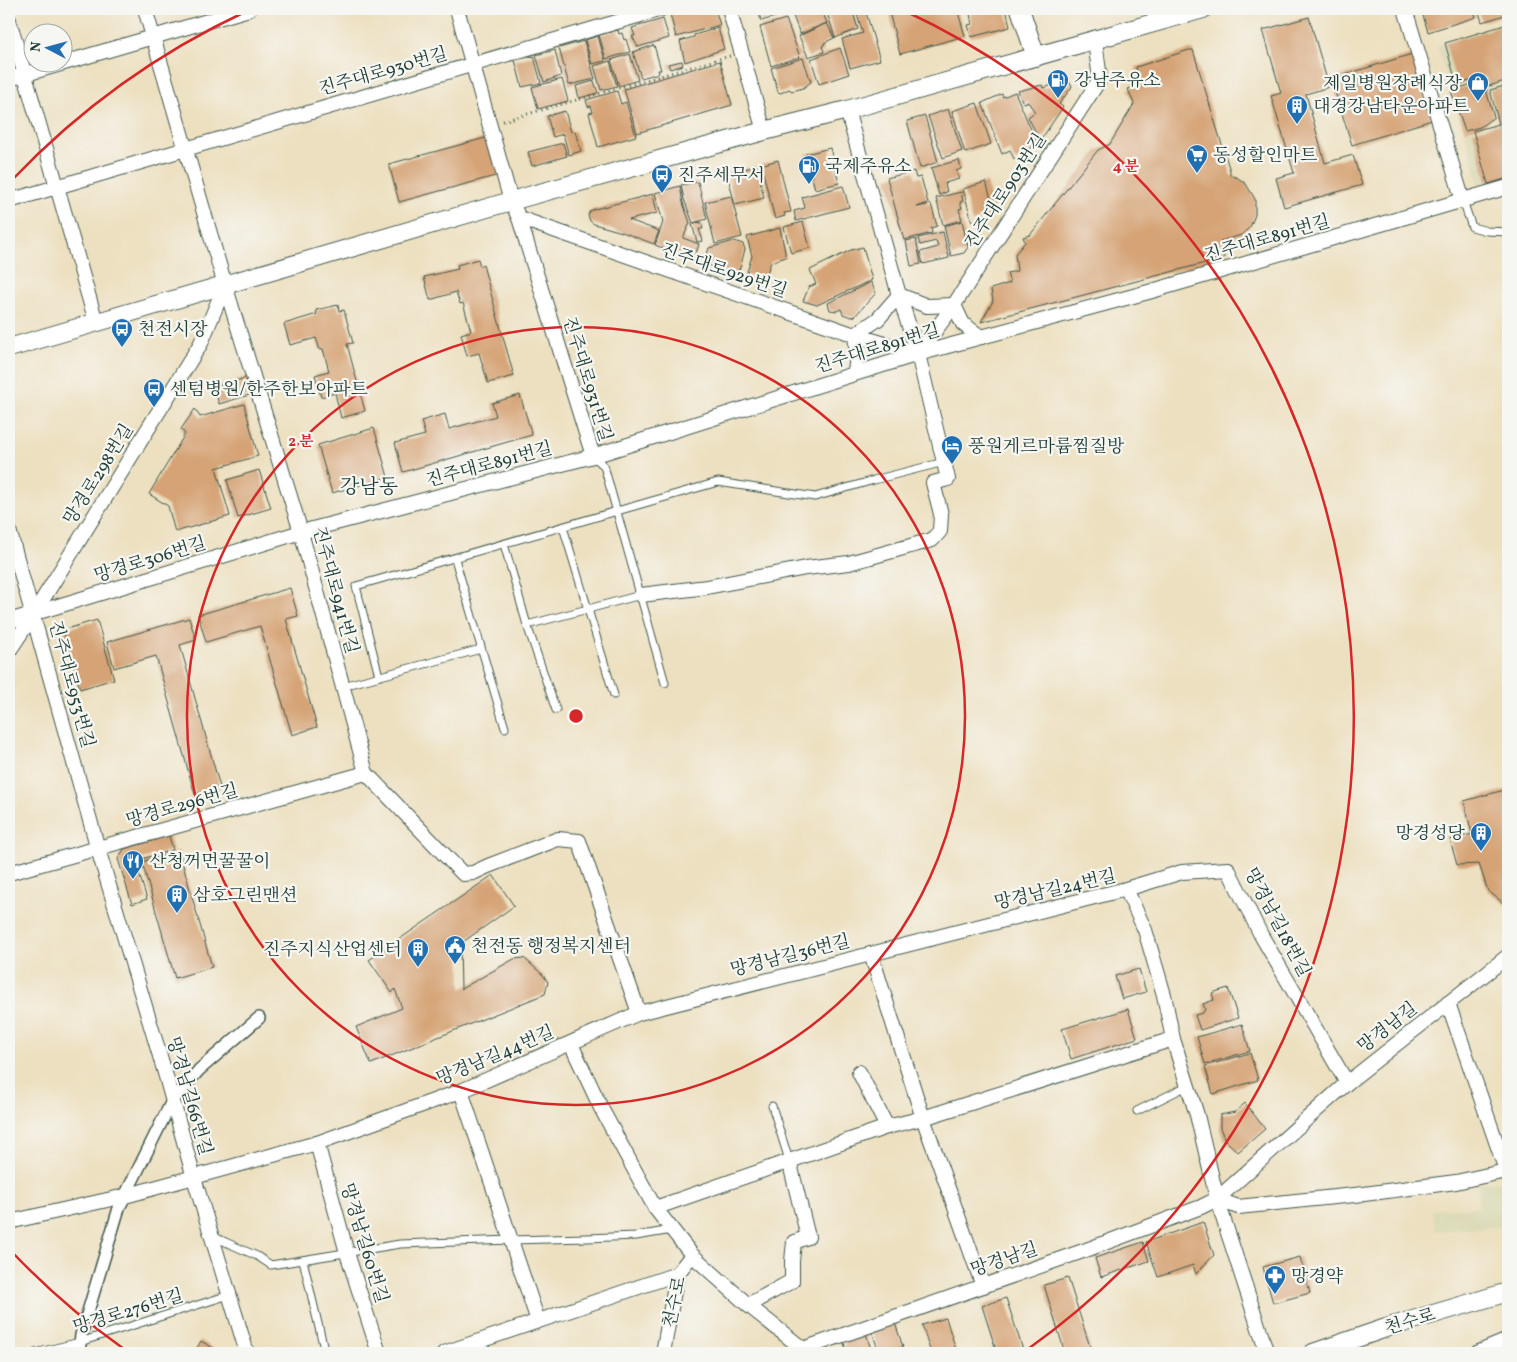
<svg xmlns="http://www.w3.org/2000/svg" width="1517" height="1362" font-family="Vollkorn,'Noto Serif KR',serif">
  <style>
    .built { fill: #dcdab8 }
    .building { fill: #d5a375 }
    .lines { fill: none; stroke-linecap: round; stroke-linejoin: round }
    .service-casing { stroke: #3e5549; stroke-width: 9 }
    .pedestrian-casing { stroke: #3e5549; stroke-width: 14 }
    .minor-casing { stroke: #3e5549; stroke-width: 16 }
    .tertiary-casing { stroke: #3e5549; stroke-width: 20 }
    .path { stroke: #3e5549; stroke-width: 3; stroke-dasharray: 1 4; stroke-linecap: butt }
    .service { stroke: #fff; stroke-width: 7 }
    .pedestrian { stroke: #fff; stroke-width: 11 }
    .minor { stroke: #fff; stroke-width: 14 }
    .tertiary { stroke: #fff; stroke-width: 18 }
    .ring { fill: none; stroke: #d62828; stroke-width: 2.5 }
    .labels { text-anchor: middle; stroke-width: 4.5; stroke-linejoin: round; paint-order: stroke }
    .street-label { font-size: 18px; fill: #1f3d34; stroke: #f6f6f2 }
    .poi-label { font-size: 18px; fill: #1f3d34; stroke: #f6f6f2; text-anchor: start }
    .quarter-label { font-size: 20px; fill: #1f3d34; stroke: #f6f6f2 }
    .centre { fill: #d62828; stroke: #f6f6f2; stroke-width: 2.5 }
    .ring-label { font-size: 15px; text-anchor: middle; font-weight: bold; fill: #d62828; stroke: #f6f6f2; stroke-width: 4.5; stroke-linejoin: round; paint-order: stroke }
  </style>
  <rect width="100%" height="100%" fill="#f6f6f2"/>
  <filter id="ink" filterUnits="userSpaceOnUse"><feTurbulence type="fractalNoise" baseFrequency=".02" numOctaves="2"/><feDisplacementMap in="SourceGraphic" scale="10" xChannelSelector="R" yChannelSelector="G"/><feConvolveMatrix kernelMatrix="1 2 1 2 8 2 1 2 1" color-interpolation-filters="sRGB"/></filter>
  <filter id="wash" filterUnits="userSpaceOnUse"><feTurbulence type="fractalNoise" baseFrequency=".0096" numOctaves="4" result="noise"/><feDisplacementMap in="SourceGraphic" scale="20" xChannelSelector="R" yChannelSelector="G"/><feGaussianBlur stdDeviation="1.12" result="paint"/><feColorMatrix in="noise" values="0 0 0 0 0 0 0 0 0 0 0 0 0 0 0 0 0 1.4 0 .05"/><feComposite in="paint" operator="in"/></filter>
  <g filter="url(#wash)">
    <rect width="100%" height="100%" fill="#ede0c0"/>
    <g class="built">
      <polygon points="1508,21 1508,179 1480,188 1465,133 1498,122 1485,78 1450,88 1437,45"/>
      <polygon points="1503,1182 1508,1213 1508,1226 1436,1231 1432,1210 1478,1207 1478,1183"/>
    </g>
    <g id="blocks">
      <g class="building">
        <polygon points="690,9 715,9 720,25 676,37 670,14"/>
        <polygon points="758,9 803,9 761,21"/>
        <polygon points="813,9 821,9 827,23 800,34 793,16"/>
        <polygon points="826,9 852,9 858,29 835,38"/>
        <polygon points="855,9 865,9 880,60 850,68 842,39 863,33"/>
        <polygon points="901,9 957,9 965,36 900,54 889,12"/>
        <polygon points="989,9 1006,9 1010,27 971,37 968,25 972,24 970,14"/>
        <polygon points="1421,9 1473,9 1476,17 1428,32"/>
        <polygon points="1478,9 1508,9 1508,14 1482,22"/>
        <polygon points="1309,17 1329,87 1306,94 1325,163 1353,155 1362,185 1284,207 1276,178 1294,173 1271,96 1281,93 1263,30"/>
        <polygon points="663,19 669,38 638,47 632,36 635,36 632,28"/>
        <polygon points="786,19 800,57 771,66 760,27"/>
        <polygon points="827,23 834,38 824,43 824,45 822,46 824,52 808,57 799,36"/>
        <polygon points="1508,24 1508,80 1489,86 1485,76 1457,85 1445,43"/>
        <polygon points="718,28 724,49 685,62 680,41 694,37 694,35"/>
        <polygon points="618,30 619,34 622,33 624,40 626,39 630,52 606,59 599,35"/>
        <polygon points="598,36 605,61 592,64 585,40"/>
        <polygon points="584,41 595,79 569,85 559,48"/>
        <polygon points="654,45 661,70 658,70 659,73 641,78 633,52"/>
        <polygon points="840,48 849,74 819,84 811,59"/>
        <polygon points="555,50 561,76 544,82 536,55"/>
        <polygon points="1189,50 1193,50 1230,171 1230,175 1238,178 1246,184 1255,199 1255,215 1250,227 1241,235 1221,241 1224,258 981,322 993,301 991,289 1010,283 1007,273 1017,271 1015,254 1025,242 1023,237 1030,235 1098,150 1110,144 1134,104 1128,89 1133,87 1132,79 1137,76 1136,67"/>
        <polygon points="630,54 638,80 619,86 611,60"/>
        <polygon points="1412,54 1432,120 1352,145 1331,79"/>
        <polygon points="534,56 541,83 522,87 515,60"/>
        <polygon points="803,58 811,82 803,88 792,91 789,89 781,93 778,92 771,68"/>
        <polygon points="610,61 617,86 601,90 594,66"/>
        <polygon points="682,61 683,65 670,69 668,64"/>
        <polygon points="720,61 732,105 637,133 624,89"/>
        <polygon points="562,79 568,101 538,109 532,87"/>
        <polygon points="1483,80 1494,117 1480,127 1465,131 1451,91"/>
        <polygon points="594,81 598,93 579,98 576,86"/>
        <polygon points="1067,81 1072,85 1071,88 1059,104 1063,107 1040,141 1028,117 1035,112 1028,102 1023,103 1018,91 1042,85 1043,88"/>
        <polygon points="1508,85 1508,178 1488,184 1473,131 1499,124 1490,90"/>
        <polygon points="617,91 621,104 626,102 636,136 598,147 589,113 593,112 591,106 588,107 586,100"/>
        <polygon points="1015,92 1036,141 1023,159 1019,161 1014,159 1010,150 1002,154 982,103 1002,94 1003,97"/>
        <polygon points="977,103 991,144 965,153 952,111"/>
        <polygon points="948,109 962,151 943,158 928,116"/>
        <polygon points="565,111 571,132 575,131 581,151 569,155 563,134 553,137 547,116"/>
        <polygon points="925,116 938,162 920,168 907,121"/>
        <polygon points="489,137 499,175 399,202 389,164"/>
        <polygon points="563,143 567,156 532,166 528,152"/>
        <polygon points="830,148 839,183 815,189 806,154"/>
        <polygon points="778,160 791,212 784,213 785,216 775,219 761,165"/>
        <polygon points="959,160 961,169 956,171 959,179 945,183 947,192 939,195 931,168"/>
        <polygon points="757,166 764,198 735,205 727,173"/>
        <polygon points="914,171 916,178 921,177 928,203 917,207 931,204 937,226 931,228 932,233 904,240 887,178"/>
        <polygon points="698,182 707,219 693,223 684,199 681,185"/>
        <polygon points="986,182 994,209 985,211 986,215 978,217 977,221 972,222 963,189"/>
        <polygon points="680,186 683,203 690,223 683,238 699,244 694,260 655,245 663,222 655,193"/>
        <polygon points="843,186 849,207 796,221 794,211 805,208 802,197"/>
        <polygon points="961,192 963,201 960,202 962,208 959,209 962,220 943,225 936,198"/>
        <polygon points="653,194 657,213 629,220 659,231 654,244 622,232 594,224 590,221 588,215 590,211 595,209"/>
        <polygon points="731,196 742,237 715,244 705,202"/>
        <polygon points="962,221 968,247 964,253 951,256 944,226"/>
        <polygon points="701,222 703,229 699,229 703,241 697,242 692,224"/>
        <polygon points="803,222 810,248 791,253 784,227"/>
        <polygon points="780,228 786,257 771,262 764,281 746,275 752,256 747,237"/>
        <polygon points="943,232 949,258 923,264 920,252 938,247 936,241 920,245 918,238"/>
        <polygon points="916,239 921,264 911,266 906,241"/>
        <polygon points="734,241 743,244 745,249 741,265 736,276 704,263 709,248"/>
        <polygon points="863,247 872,280 817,305 803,301 809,287 816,284 810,270 851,250"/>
        <polygon points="478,259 480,266 483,265 514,376 488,383 479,353 467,356 461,334 471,331 463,303 460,304 456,292 430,300 424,277 458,269 457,265"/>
        <polygon points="871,282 876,293 855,316 851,317 843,314 841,309 837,311 830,310 828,303"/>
        <polygon points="338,305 339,311 344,310 353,343 347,344 365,411 341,418 335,393 321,397 315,375 329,371 323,349 320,350 316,338 290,345 284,324 317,314 316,310"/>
        <polygon points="251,376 256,393 219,404 214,388"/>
        <polygon points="520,395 532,435 403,472 395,443 425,435 421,421 445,414 449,429 496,416 492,403"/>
        <polygon points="244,404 258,456 216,468 230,516 175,532 168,506 149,494 185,434 181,429 195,409 200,417"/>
        <polygon points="374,428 388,477 332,493 318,445"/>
        <polygon points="259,470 271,508 238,518 227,480"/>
        <polygon points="290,588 298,616 286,619 317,727 292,735 260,626 206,642 198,615"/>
        <polygon points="189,618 196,640 180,645 220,787 195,795 156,656 114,668 107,642"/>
        <polygon points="97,620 114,679 80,689 63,630"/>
        <polygon points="1508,789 1508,903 1506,905 1488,891 1479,864 1457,865 1450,840 1472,834 1464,801"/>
        <polygon points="169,836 173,850 135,861 147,899 132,904 118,859 124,849"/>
        <polygon points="179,851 212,967 175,978 142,862"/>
        <polygon points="493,875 514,906 460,944 461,989 514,959 524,958 543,975 548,982 545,994 371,1064 356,1027 402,1008 395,989 392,993 369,960"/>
        <polygon points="1139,969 1146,992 1122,999 1115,976"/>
        <polygon points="1228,988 1238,1018 1200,1030 1195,1015 1203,1013 1205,1009 1203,1004 1214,1000 1212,993"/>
        <polygon points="1128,1009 1137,1038 1071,1059 1062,1029"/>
        <polygon points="1242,1024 1250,1051 1205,1064 1197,1037"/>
        <polygon points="1250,1053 1258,1080 1213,1094 1205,1066"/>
        <polygon points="1245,1103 1265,1129 1238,1152 1225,1140 1220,1128 1220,1115 1235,1112"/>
        <polygon points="1203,1222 1214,1255 1196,1274 1193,1265 1158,1277 1146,1242"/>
        <polygon points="1143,1242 1149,1261 1101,1277 1095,1258"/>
        <polygon points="1300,1257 1310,1293 1273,1303 1263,1267"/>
        <polygon points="1068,1278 1092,1353 1065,1353 1044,1285"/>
        <polygon points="1006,1298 1024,1353 997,1353 982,1306"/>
        <polygon points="946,1318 957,1353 931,1353 922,1325"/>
        <polygon points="895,1323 903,1347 885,1353 879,1353 872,1331"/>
        <polygon points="866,1333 872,1353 847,1353 843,1340"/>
        <polygon points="201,1341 222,1353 194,1353"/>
      </g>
    </g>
  </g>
  <g filter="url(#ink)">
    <use href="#blocks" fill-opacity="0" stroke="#3e5549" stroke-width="1"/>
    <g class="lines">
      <g class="service-casing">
        <g id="service">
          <polyline points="1463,201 1472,227 1487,231 1508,232"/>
          <polyline points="593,456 604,466 665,683"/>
          <polyline points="563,527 614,695"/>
          <polyline points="504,544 527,625 556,710"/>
          <polyline points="455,559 505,728"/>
          <polyline points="527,625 641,595"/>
          <polyline points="379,676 356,586 718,482 815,497 874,480 944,462"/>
          <polyline points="343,686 481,649"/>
          <polyline points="772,1106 789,1160"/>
          <polyline points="1137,1111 1187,1086"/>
          <polyline points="212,1236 257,1256 271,1265 400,1244 511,1240 587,1238 636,1236 672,1230"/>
          <polyline points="303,1260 325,1353"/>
          <polyline points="35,1353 80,1342 229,1295"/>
        </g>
      </g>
      <g class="pedestrian-casing">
        <polyline id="pedestrian" points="79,1353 81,1335 119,1208 172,1101 199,1070 259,1018"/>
      </g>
      <g class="minor-casing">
        <g id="minor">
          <polyline points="145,9 225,285 301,532 366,773 463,874 473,873 488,866 558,839 579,841 639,1013"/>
          <polyline points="457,9 511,201 519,218 593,456"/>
          <polyline points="729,9 764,131"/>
          <polyline points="1405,9 1463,201"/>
          <polyline points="9,20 96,322"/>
          <polyline points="9,79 249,9"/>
          <polyline points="9,201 661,9"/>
          <polyline points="519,218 855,335 918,354"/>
          <polyline points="918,354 954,305 1100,79 1095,41"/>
          <polyline points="855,373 857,355 855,335 878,319 899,295 927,306 954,305 963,324 981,337"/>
          <polyline points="9,530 98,849 165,1073 194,1178 247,1353"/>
          <polyline points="641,595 707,587 806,568 849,563 932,540 940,531 941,514 933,483 948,479 918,354 899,295 847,110"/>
          <polyline points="9,621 301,532 593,456 918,354 1152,291 1508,187"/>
          <polyline points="9,651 33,615 201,343 225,285"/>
          <polyline points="9,873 366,773"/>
          <polyline points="1126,889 1145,930 1164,995 1173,1039 1197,1115 1217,1199"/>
          <polyline points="871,954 923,1118 983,1286"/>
          <polyline points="1448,1003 1508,1176"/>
          <polyline points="571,1044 601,1108 655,1208 692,1255 748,1305 808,1353"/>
          <polyline points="859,1072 887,1127"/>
          <polyline points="461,1091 538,1321"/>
          <polyline points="317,1143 347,1253 379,1353"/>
          <polyline points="1217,1199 1347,1083 1508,956"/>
          <polyline points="1217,1199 1238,1207 1364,1194 1456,1182 1506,1171"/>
          <polyline points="655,1208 887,1127 923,1118 1173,1039"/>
          <polyline points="9,1222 125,1196 317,1143 461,1091 639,1013 1126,889 1182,872 1228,869 1261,935 1347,1083"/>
          <polyline points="748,1305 792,1281 792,1261 794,1242 808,1237 789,1160"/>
          <polyline points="444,1353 677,1274"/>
          <polyline points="663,1353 677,1274 692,1255"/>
          <polyline points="794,1353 803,1349 1086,1250 1201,1207 1217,1199 1267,1353"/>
          <polyline points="1477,1353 1508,1340"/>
        </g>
      </g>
      <g class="tertiary-casing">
        <g id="tertiary">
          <polyline points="1020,9 1036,57"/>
          <polyline points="9,348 511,201 764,131 847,110 1203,9"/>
          <polyline points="1313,1353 1386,1328 1508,1292"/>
        </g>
      </g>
      <polyline class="path" points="503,121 730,56"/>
      <use href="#service" class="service"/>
      <use href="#pedestrian" class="pedestrian"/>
      <use href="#minor" class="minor"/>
      <use href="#tertiary" class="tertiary"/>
    </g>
  </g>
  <g class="ring">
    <circle cx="576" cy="716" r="389"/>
    <path d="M124 1349A778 778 0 0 1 12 1252M12 180A778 778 0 0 1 247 11M905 11A778 778 0 0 1 1028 1349"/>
  </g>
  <defs>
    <g id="fuel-pin" transform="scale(1.125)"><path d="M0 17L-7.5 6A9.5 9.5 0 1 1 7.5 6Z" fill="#1f6fb2" stroke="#f6f6f2"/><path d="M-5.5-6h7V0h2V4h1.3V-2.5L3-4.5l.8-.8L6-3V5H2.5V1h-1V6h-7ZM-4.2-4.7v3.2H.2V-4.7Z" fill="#fff"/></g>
    <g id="shop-pin" transform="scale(1.125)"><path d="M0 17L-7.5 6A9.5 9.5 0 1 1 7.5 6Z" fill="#1f6fb2" stroke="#f6f6f2"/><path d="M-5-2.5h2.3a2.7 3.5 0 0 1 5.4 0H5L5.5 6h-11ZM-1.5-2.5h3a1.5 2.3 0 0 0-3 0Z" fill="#fff"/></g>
    <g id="building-pin" transform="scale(1.125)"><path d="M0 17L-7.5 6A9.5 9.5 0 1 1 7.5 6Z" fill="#1f6fb2" stroke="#f6f6f2"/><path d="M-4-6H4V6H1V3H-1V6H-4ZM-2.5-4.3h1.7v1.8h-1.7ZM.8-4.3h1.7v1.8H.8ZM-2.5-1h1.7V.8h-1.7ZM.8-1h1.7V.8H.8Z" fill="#fff"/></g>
    <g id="supermarket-pin" transform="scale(1.125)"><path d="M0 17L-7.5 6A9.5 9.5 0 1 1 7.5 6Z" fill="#1f6fb2" stroke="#f6f6f2"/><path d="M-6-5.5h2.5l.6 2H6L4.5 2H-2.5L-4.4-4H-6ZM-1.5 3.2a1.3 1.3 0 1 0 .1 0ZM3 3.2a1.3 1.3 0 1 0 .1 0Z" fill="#fff"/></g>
    <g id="bus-pin" transform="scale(1.125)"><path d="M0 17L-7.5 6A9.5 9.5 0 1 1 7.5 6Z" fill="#1f6fb2" stroke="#f6f6f2"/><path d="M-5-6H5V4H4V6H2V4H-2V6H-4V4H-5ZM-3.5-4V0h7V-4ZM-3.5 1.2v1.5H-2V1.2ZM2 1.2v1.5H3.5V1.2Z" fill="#fff"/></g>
    <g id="hotel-pin" transform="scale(1.125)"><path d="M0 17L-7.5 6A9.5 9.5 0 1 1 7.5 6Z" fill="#1f6fb2" stroke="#f6f6f2"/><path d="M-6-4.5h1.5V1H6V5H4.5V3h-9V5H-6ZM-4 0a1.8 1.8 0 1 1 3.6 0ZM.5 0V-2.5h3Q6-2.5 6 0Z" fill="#fff"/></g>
    <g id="restaurant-pin" transform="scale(1.125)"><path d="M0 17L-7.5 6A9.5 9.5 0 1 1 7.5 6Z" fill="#1f6fb2" stroke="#f6f6f2"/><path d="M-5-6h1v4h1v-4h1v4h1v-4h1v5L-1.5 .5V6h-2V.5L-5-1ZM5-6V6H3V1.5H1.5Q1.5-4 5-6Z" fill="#fff"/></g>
    <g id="civic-pin" transform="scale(1.125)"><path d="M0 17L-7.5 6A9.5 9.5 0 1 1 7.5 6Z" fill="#1f6fb2" stroke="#f6f6f2"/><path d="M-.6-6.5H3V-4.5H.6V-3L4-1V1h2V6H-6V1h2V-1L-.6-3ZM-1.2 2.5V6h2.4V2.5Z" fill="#fff"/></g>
    <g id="pharmacy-pin" transform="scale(1.125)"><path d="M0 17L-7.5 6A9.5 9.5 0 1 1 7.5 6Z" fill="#1f6fb2" stroke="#f6f6f2"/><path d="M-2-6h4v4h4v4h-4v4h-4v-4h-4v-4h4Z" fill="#fff"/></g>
  </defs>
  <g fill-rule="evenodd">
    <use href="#fuel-pin" x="1058" y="80"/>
    <use href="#shop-pin" x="1478" y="83"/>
    <use href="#building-pin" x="1297" y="106"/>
    <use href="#supermarket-pin" x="1197" y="155"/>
    <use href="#fuel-pin" x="809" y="166"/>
    <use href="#bus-pin" x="662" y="175"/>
    <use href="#bus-pin" x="122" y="329"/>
    <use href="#bus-pin" x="154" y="389"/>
    <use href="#hotel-pin" x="952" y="446"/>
    <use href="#building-pin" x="1481" y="833"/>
    <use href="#restaurant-pin" x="133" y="861"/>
    <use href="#building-pin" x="177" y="895"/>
    <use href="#civic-pin" x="455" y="946"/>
    <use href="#building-pin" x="418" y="949"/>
    <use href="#pharmacy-pin" x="1275" y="1276"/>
  </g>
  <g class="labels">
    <g class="street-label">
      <text transform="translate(383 71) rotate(-16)" y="6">진주대로930번길</text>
      <text transform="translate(1005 191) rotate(-57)" y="6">진주대로903번길</text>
      <text transform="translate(1267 238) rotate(-16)" y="6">진주대로891번길</text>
      <text transform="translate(724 270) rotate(19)" y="6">진주대로929번길</text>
      <text transform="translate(877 348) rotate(-17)" y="6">진주대로891번길</text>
      <text transform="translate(588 379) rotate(73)" y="6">진주대로931번길</text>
      <text transform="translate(489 464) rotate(-15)" y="6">진주대로891번길</text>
      <text transform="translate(98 474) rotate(-58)" y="6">망경로298번길</text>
      <text transform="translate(150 559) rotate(-17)" y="6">망경로306번길</text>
      <text transform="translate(336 590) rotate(75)" y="6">진주대로941번길</text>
      <text transform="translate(72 684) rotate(75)" y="6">진주대로953번길</text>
      <text transform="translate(182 805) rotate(-16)" y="6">망경로296번길</text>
      <text transform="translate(1055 889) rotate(-13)" y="6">망경남길24번길</text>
      <text transform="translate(1278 922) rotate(62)" y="6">망경남길18번길</text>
      <text transform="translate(790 955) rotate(-14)" y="6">망경남길36번길</text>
      <text transform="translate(1387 1027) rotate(-38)" y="6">망경남길</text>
      <text transform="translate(495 1055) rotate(-23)" y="6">망경남길44번길</text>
      <text transform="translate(190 1096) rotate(74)" y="6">망경남길66번길</text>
      <text transform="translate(365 1243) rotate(73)" y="6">망경남길60번길</text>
      <text transform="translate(1004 1259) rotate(-19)" y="6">망경남길</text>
      <text transform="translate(674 1302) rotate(-78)" y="6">천수로</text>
      <text transform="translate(128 1311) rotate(-17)" y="6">망경로276번길</text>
      <text transform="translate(1410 1321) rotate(-17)" y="6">천수로</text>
    </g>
    <g class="poi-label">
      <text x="1074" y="86">강남주유소</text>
      <text x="1462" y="89" text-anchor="end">제일병원장례식장</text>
      <text x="1313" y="112">대경강남타운아파트</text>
      <text x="1213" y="161">동성할인마트</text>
      <text x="825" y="172">국제주유소</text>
      <text x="678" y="181">진주세무서</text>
      <text x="138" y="335">천전시장</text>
      <text x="170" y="395">센텀병원/한주한보아파트</text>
      <text x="968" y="452">풍원게르마륨찜질방</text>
      <text x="1465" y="839" text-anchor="end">망경성당</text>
      <text x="149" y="867">산청꺼먼꿀꿀이</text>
      <text x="193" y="901">삼호그린맨션</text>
      <text x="471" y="952">천전동 행정복지센터</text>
      <text x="402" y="955" text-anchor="end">진주지식산업센터</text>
      <text x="1291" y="1282">망경약</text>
    </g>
    <g class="quarter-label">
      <text x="369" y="493">강남동</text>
    </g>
  </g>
  <circle cx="576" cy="716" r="8" class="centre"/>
  <g class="ring-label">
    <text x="1126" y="171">4 분</text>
    <text x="301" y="446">2 분</text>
  </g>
  <rect width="1517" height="1362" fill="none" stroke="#f6f6f2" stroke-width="30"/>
  <g transform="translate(48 48) rotate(276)"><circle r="24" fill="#f6f6f2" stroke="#a0aca6"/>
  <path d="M0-4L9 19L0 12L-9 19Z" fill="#1f6fb2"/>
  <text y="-8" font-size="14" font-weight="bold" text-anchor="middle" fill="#1f3d34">N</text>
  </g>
</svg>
